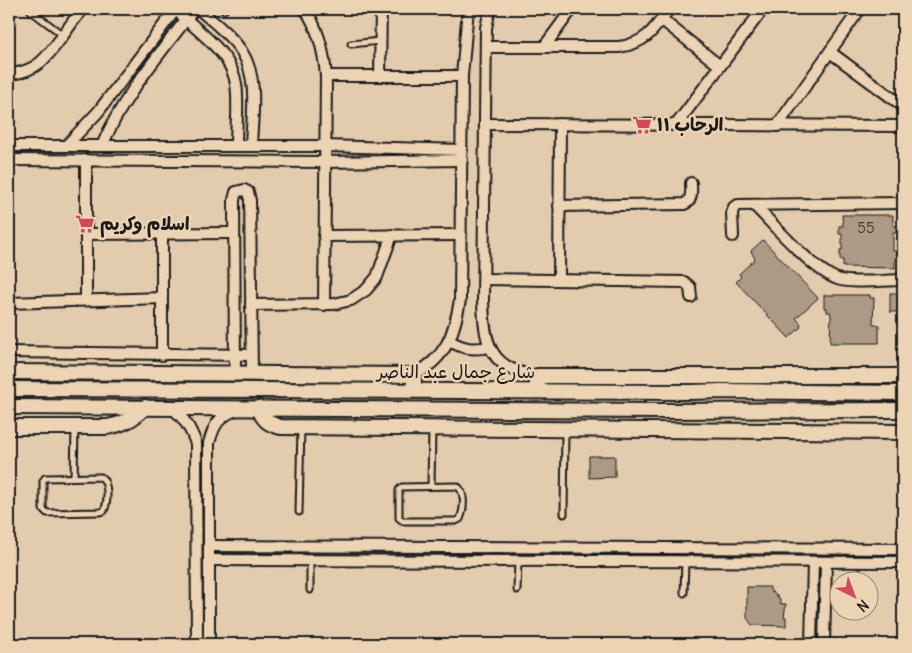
<svg xmlns="http://www.w3.org/2000/svg" width="912" height="653" font-family="Delius,'Playpen Sans Arabic',sans-serif">
  <style>
    .building { fill: #ac9a85; stroke: #1c1c1c }
    .lines { fill: none; stroke-linecap: round; stroke-linejoin: round }
    .lane-casing { stroke: #1c1c1c; stroke-width: 9 }
    .street-casing { stroke: #1c1c1c; stroke-width: 14 }
    .secondary-casing { stroke: #1c1c1c; stroke-width: 18 }
    .lane { stroke: #ebd3b3; stroke-width: 5 }
    .street { stroke: #ebd3b3; stroke-width: 10 }
    .secondary { stroke: #ebd3b3; stroke-width: 14 }
    .labels { text-anchor: middle; stroke-width: 5; stroke-linejoin: round; paint-order: stroke }
    .number-label { font-size: 15px; fill: #403c36 }
    .poi-label { font-size: 18px; font-weight: bold; fill: #1c1c1c; stroke: #ebd3b3; text-anchor: start }
    .street-label { font-size: 18px; fill: #1c1c1c; stroke: #ebd3b3 }
  </style>
  <rect width="100%" height="100%" fill="#e3ccad"/>
  <filter id="ink" filterUnits="userSpaceOnUse"><feTurbulence type="fractalNoise" baseFrequency=".02" numOctaves="2"/><feDisplacementMap in="SourceGraphic" scale="10" xChannelSelector="R" yChannelSelector="G"/><feConvolveMatrix kernelMatrix="1 2 1 2 8 2 1 2 1" color-interpolation-filters="sRGB"/></filter>
  <g filter="url(#ink)">
    <g class="building">
      <polygon points="842,215 893,215 893,226 896,226 896,233 893,233 893,251 899,251 899,258 895,258 895,268 843,267 843,260 840,260 840,250 842,250 842,234 839,234 839,226 843,226"/>
      <polygon points="763,240 818,298 796,318 801,324 800,325 801,327 789,338 736,282 741,277 739,274 755,259 751,251"/>
      <polygon points="890,293 903,293 902,312 890,312"/>
      <polygon points="824,295 870,295 870,298 874,298 873,325 879,325 879,343 830,343 831,315 830,312 827,312 827,308 824,308"/>
      <polygon points="589,456 615,456 615,477 589,478"/>
      <polygon points="747,587 770,587 770,590 779,598 781,604 786,604 784,617 786,617 786,626 752,625 747,618"/>
    </g>
    <g class="lines">
      <g class="lane-casing">
        <g id="lane">
          <polyline points="224,10 225,9"/>
          <polyline points="31,11 63,35"/>
          <polyline points="351,44 380,41"/>
          <polyline points="74,477 75,428"/>
          <path d="M101 477C109 483 108 502 104 511L100 512 47 513 43 509V481L45 478Z"/>
          <polyline points="431,486 432,429"/>
          <path d="M457 486C466 492 464 510 460 519L456 521H403L399 518V490L402 487Z"/>
          <polyline points="299,512 301,428"/>
          <polyline points="564,514 565,431"/>
          <polyline points="310,590 310,560"/>
          <polyline points="517,590 518,561"/>
          <polyline points="684,593 685,561"/>
        </g>
      </g>
      <g class="street-casing">
        <g id="street">
          <path d="M175 9C196 30 232 53 236 84 239 104 236 126 236 146"/>
          <path d="M199 9C213 22 231 35 242 52 259 79 252 116 251 146"/>
          <path d="M305 9C319 29 324 52 326 76L324 305"/>
          <path d="M490 9 486 28 483 300C484 342 489 370 537 376"/>
          <polyline points="900,9 903,11"/>
          <polyline points="661,19 720,66"/>
          <path d="M486 47H619C646 43 654 30 669 9"/>
          <polyline points="544,47 572,9"/>
          <polyline points="830,52 903,106"/>
          <path d="M9 74C38 72 48 56 64 34 70 25 76 17 83 9"/>
          <polyline points="326,76 462,76"/>
          <polyline points="380,76 381,9"/>
          <polyline points="486,124 903,126"/>
          <polyline points="676,125 763,9"/>
          <polyline points="777,126 860,9"/>
          <polyline points="9,146 325,146 462,150"/>
          <polyline points="66,146 98,112 176,9"/>
          <path d="M102 146C123 95 161 53 194 9"/>
          <polyline points="9,160 325,162 462,160"/>
          <path d="M754 205C773 224 817 275 841 280 861 284 883 280 903 280"/>
          <path d="M559 206 684 204C693 201 691 190 691 183"/>
          <polyline points="86,234 234,233"/>
          <polyline points="162,234 162,355"/>
          <polyline points="324,236 461,235"/>
          <polyline points="733,236 732,213 734,207 738,205 903,203"/>
          <polyline points="484,279 684,282 690,287 691,297"/>
          <polyline points="559,280 560,124"/>
          <polyline points="86,300 86,160"/>
          <polyline points="9,303 162,298"/>
          <polyline points="251,305 334,304 351,300 366,290 377,277 392,235"/>
          <path d="M450 341C463 349 474 350 489 347"/>
          <polyline points="9,352 251,355"/>
          <polyline points="235,373 234,200 236,192 244,190 248,192 250,200 252,373"/>
          <path d="M414 375C446 358 454 335 460 300L462 76 468 9"/>
          <path d="M172 408C185 419 191 429 196 444L197 644"/>
          <polyline points="209,546 903,549"/>
          <polyline points="209,560 903,562"/>
          <path d="M209 644V443C214 425 218 417 236 410"/>
          <polyline points="811,644 813,562"/>
          <polyline points="824,644 826,562"/>
        </g>
      </g>
      <g class="secondary-casing">
        <g id="secondary">
          <polyline points="9,372 414,375 414,390"/>
          <polyline points="9,389 691,392 722,391 903,393"/>
          <polyline points="537,391 537,376 903,376"/>
          <polyline points="9,407 658,411 903,410"/>
          <path d="M259 408C263 420 268 424 281 427L903 432"/>
          <path d="M9 427H107C124 424 133 419 145 407"/>
        </g>
      </g>
      <use href="#lane" class="lane"/>
      <use href="#street" class="street"/>
      <use href="#secondary" class="secondary"/>
    </g>
  </g>
  <defs>
    <g id="supermarket-bare" transform="scale(1.5)"><path d="M-6-5.5h2.5l.6 2H6L4.5 2H-2.5L-4.4-4H-6ZM-1.5 3.2a1.3 1.3 0 1 0 .1 0ZM3 3.2a1.3 1.3 0 1 0 .1 0Z" fill="#d1495b" stroke="#ebd3b3" stroke-width="2.5" paint-order="stroke"/></g>
  </defs>
  <g fill-rule="evenodd">
    <use href="#supermarket-bare" x="642" y="125"/>
    <use href="#supermarket-bare" x="85" y="224"/>
  </g>
  <g class="labels">
    <g class="number-label">
      <text x="866" y="233">55</text>
    </g>
    <g class="poi-label">
      <text x="657" y="131">الرحاب ١١</text>
      <text x="100" y="230">اسلام وكريم</text>
    </g>
    <g class="street-label">
      <text x="456" y="378">شارع جمال عبد الناصر</text>
    </g>
  </g>
  <rect width="912" height="653" fill="none" stroke="#ebd3b3" stroke-width="30"/>
  <rect x="15" y="15" width="882" height="623" fill="none" stroke="#1c1c1c" stroke-width="2" filter="url(#ink)"/>
  <g transform="translate(854 596) rotate(138)"><circle r="24" fill="#ebd3b3" stroke="#988a77"/>
  <path d="M0-4L9 19L0 12L-9 19Z" fill="#d1495b"/>
  <text y="-8" font-size="14" font-weight="bold" text-anchor="middle" fill="#1c1c1c">N</text>
  </g>
</svg>
